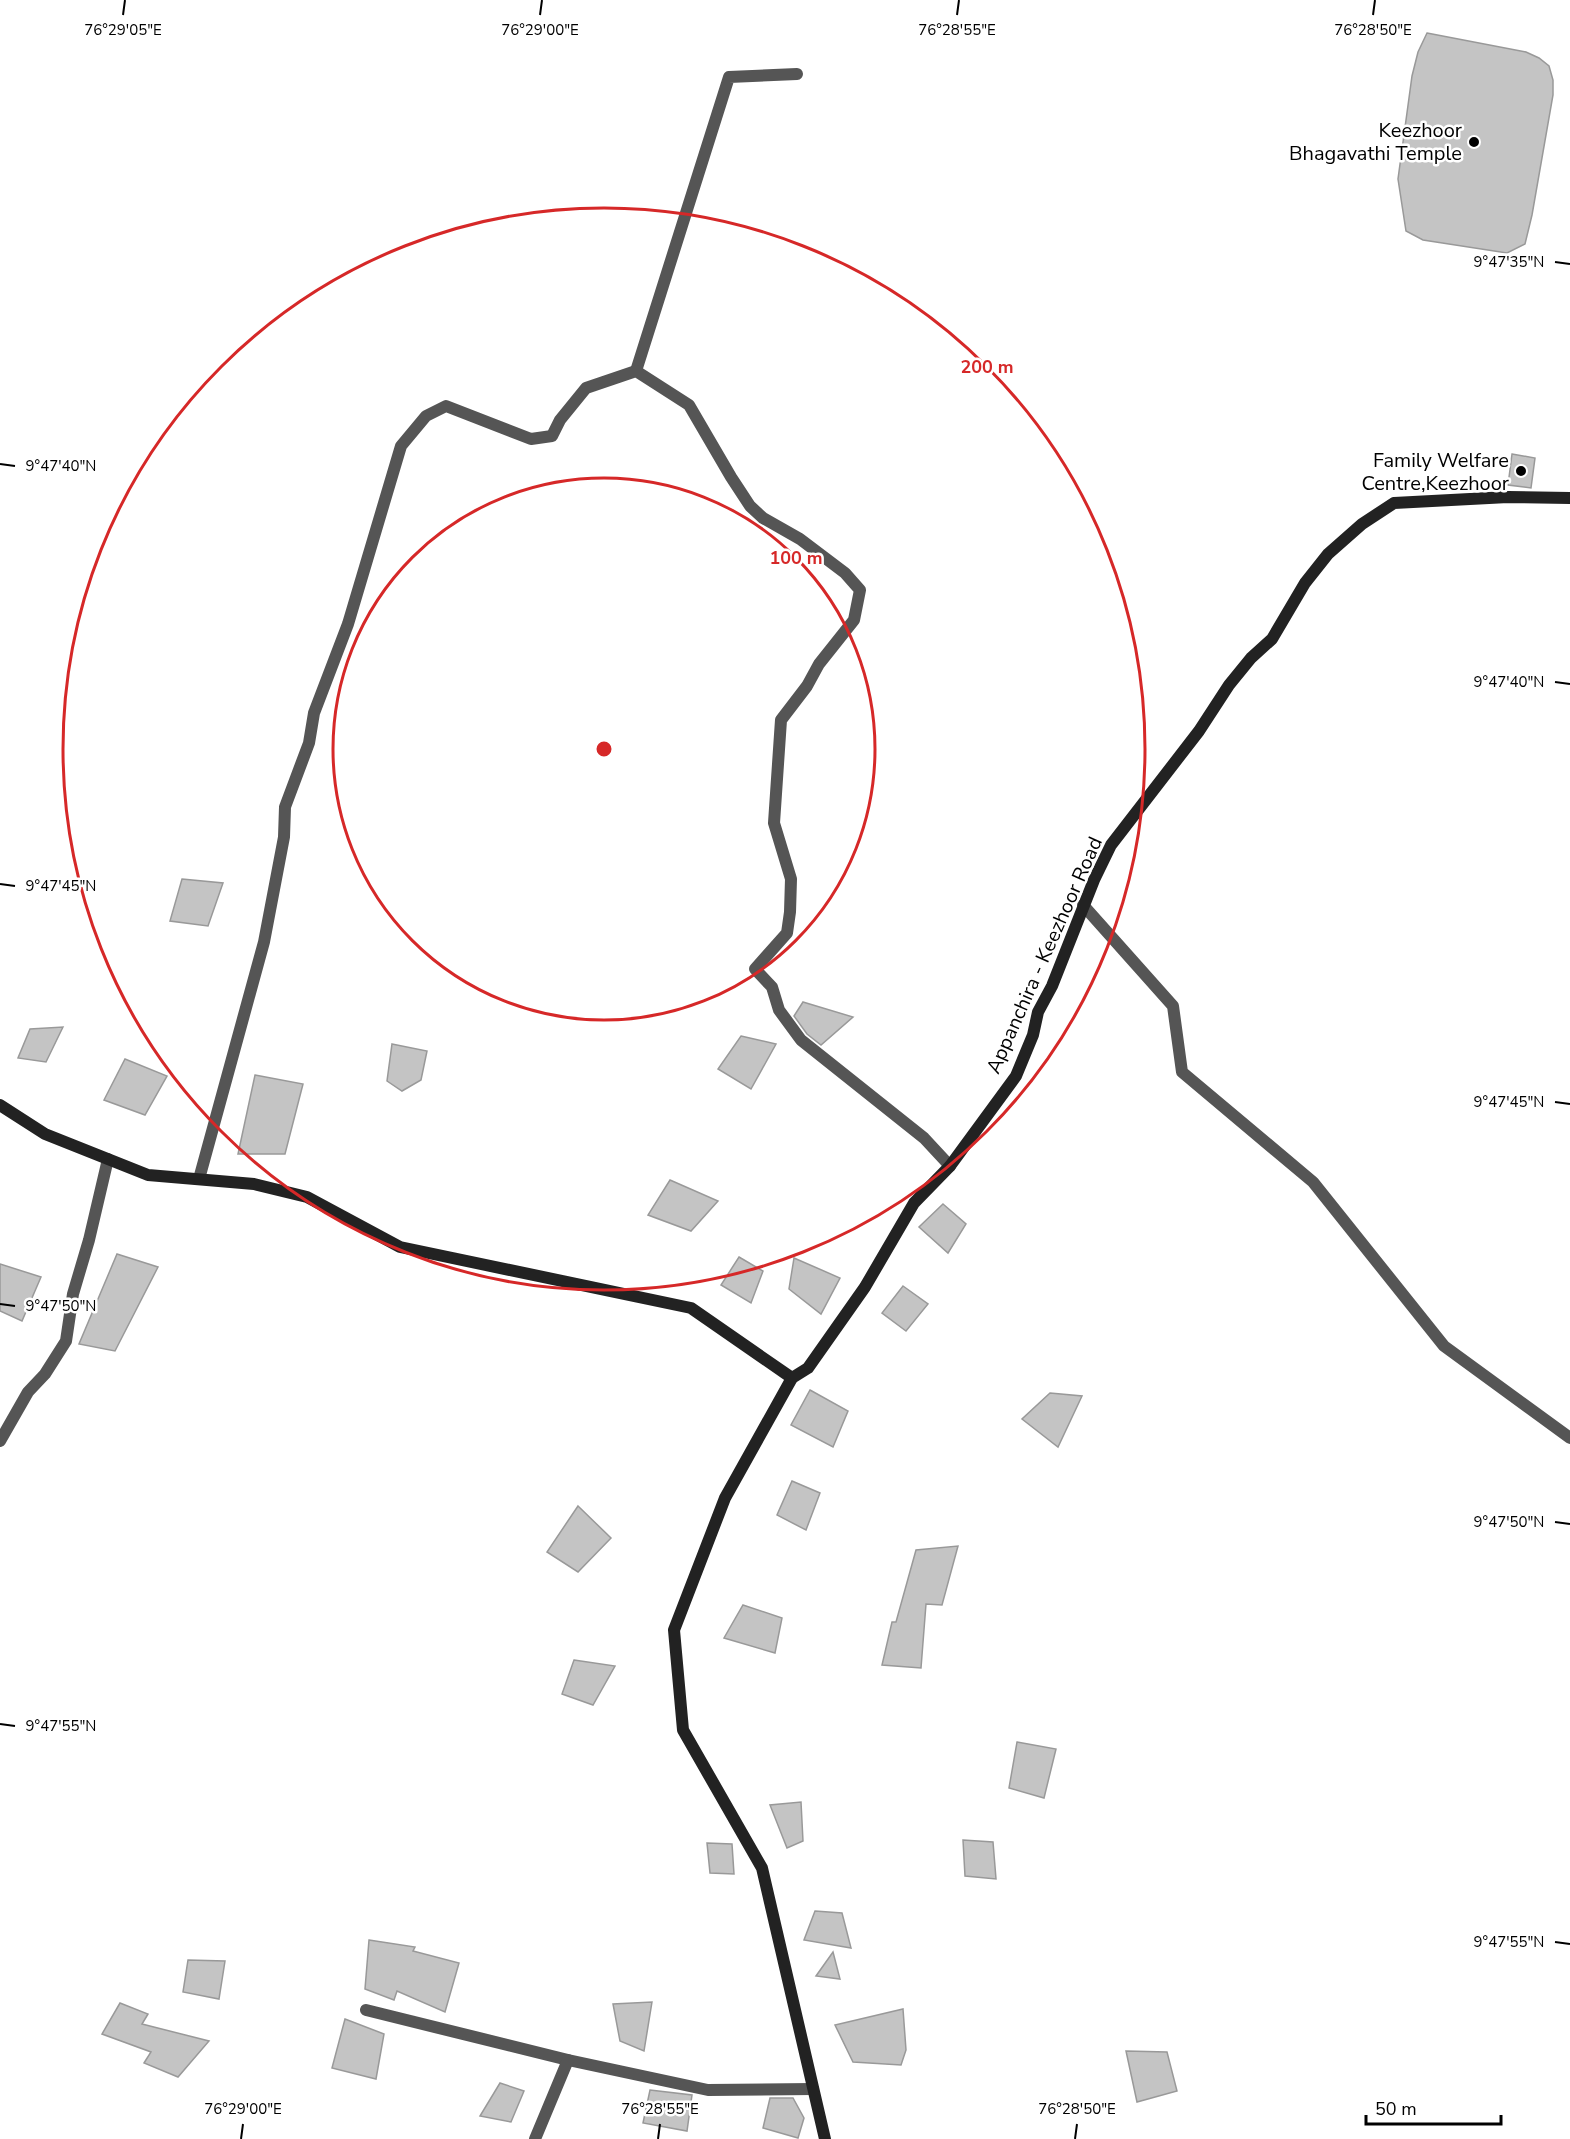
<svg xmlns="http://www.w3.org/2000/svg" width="1570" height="2139" font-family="'Nunito Sans',sans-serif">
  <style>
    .building { fill: #c4c4c4; stroke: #999; stroke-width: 1.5 }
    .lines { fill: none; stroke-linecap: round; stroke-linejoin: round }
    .street { stroke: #555; stroke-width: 12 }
    .secondary { stroke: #222; stroke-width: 12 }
    .ticks { fill: none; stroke: #000; stroke-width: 2 }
    .ring { fill: none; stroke: #d62828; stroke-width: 3 }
    .poi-dot { fill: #000; stroke: #fff; stroke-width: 2 }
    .labels { text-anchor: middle; stroke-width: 5; stroke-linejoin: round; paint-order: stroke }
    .poi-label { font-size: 20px; fill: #000; stroke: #fff; text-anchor: end }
    .street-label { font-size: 20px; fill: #000; stroke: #fff }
    .ticks-label { font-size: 15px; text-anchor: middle; fill: #000; stroke: #fff; stroke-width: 5; stroke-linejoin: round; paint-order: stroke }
    .centre { fill: #d62828; stroke: #fff; stroke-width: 3 }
    .ring-label { font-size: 18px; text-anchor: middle; font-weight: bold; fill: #d62828; stroke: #fff; stroke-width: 5; stroke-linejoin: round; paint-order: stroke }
  </style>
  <rect width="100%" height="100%" fill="#fff"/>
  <g class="building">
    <polygon points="1427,33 1526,52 1539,58 1549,66 1553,80 1553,95 1532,215 1525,244 1507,253 1423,240 1406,231 1398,179 1412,76 1418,52"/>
    <polygon points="1512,454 1535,458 1531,488 1508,485"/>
    <polygon points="182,879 223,883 208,926 170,921"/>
    <polygon points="803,1002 853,1017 821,1045 807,1034 794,1016"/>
    <polygon points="63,1027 46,1062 18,1058 30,1029"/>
    <polygon points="741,1036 776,1044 751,1089 718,1069"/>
    <polygon points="392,1044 427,1051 421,1080 402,1091 387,1081"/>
    <polygon points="125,1059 167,1076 145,1115 104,1100"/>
    <polygon points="255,1075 303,1084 285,1154 238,1154"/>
    <polygon points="670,1180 718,1201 691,1231 648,1215"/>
    <polygon points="943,1204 966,1224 948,1253 919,1227"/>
    <polygon points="117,1254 158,1267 115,1351 79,1344"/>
    <polygon points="739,1257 763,1271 751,1303 721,1285"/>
    <polygon points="794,1258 840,1278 821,1314 789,1289"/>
    <polygon points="0,1264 41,1277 22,1321 0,1311"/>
    <polygon points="903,1286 928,1304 906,1331 882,1313"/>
    <polygon points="810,1390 848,1411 833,1447 791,1425"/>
    <polygon points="1050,1393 1082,1396 1058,1447 1022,1419"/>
    <polygon points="792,1481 820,1493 806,1530 777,1515"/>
    <polygon points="578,1506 611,1538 578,1572 547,1552"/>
    <polygon points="958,1546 942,1605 926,1604 921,1668 882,1665 892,1622 896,1622 916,1550"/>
    <polygon points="743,1605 782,1618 775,1653 724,1638"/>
    <polygon points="574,1660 615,1666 593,1705 562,1694"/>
    <polygon points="1017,1742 1056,1749 1044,1798 1009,1788"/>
    <polygon points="801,1802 803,1841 787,1848 770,1805"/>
    <polygon points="963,1840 993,1842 996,1879 965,1876"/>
    <polygon points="707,1843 732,1844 734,1874 710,1873"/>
    <polygon points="815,1911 842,1913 851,1948 804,1940"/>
    <polygon points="369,1940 415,1947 413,1951 459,1963 445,2012 397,1991 394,2000 365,1989"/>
    <polygon points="833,1952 840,1979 816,1976"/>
    <polygon points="188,1960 225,1961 219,1999 183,1992"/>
    <polygon points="652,2002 644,2051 620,2041 613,2004"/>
    <polygon points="120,2003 148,2014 142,2024 209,2041 178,2077 144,2063 151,2052 102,2034"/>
    <polygon points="903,2009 906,2050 901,2065 853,2062 835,2025"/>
    <polygon points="345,2019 384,2034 376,2079 332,2068"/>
    <polygon points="1126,2051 1167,2052 1177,2091 1137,2102"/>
    <polygon points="500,2083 524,2091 511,2122 480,2116"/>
    <polygon points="650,2090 692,2095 687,2131 643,2123"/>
    <polygon points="770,2098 793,2098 804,2118 798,2138 763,2128"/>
  </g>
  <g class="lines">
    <g class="street">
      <polyline points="636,371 729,77 797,74"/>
      <polyline points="1083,905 1173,1006 1182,1072 1313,1182 1444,1346 1570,1438"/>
      <polyline points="199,1179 264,942 284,837 285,807 309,743 314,713 348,624 401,446 426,416 446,406 531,439 552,436 560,420 586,388 636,371 689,405 731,477 750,506 763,518 800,539 845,573 860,590 854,620 819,664 807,686 781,720 774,823 791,879 790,912 787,933 755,969 772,987 779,1010 801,1040 924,1138 950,1166"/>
      <polyline points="0,1441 28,1392 45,1374 66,1341 73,1294 89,1240 108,1159"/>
      <polyline points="366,2010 568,2060 708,2090 813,2089"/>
      <polyline points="535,2139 568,2060"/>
    </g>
    <g class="secondary">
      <polyline points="0,1105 45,1134 148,1175 254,1184 307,1197 400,1247 691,1308 792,1378"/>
      <polyline points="825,2139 762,1868 683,1730 674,1630 725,1498 792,1378 808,1368 865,1287 914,1203 950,1166 1016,1076 1033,1035 1038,1012 1052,986 1094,880 1111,845 1199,731 1229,685 1251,658 1272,639 1305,583 1328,554 1362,524 1394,503 1508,497 1570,498"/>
    </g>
  </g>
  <path class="ticks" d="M123 15 125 0M540 15 542 0M957 15 959 0M1373 15 1375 0M1555 262 1570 264M0 464 15 466M1555 682 1570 684M0 884 15 886M1555 1102 1570 1104M0 1304 15 1306M1555 1522 1570 1524M0 1724 15 1726M1555 1942 1570 1944M241 2139 243 2124M658 2139 660 2124M1075 2139 1077 2124"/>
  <g class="ring">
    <circle cx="604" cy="749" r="271"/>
    <circle cx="604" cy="749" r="541"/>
  </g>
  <g class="poi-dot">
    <circle cx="1474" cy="142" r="6"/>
    <circle cx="1521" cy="471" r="6"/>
  </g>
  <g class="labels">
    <g class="poi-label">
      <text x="1462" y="137">Keezhoor<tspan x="1462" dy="23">Bhagavathi Temple</tspan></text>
      <text x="1509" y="467">Family Welfare<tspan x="1509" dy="23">Centre,Keezhoor</tspan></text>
    </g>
    <g class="street-label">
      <text transform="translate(1044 955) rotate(-66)" y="7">Appanchira - Keezhoor Road</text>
    </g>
  </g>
  <g class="ticks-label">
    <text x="123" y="35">76°29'05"E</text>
    <text x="540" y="35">76°29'00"E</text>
    <text x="957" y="35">76°28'55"E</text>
    <text x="1373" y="35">76°28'50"E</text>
    <text x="1509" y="267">9°47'35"N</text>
    <text x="61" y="471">9°47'40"N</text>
    <text x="1509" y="687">9°47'40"N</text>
    <text x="61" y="891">9°47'45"N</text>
    <text x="1509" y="1107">9°47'45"N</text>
    <text x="61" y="1311">9°47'50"N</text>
    <text x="1509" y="1527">9°47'50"N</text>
    <text x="61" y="1731">9°47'55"N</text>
    <text x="1509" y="1947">9°47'55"N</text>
    <text x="243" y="2114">76°29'00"E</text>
    <text x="660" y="2114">76°28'55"E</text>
    <text x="1077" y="2114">76°28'50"E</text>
  </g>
  <circle cx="604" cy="749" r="9" class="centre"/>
  <g class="ring-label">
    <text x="987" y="373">200 m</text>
    <text x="796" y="564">100 m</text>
  </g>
  <path d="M1366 2115v9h135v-9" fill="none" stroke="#000000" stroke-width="3"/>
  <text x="1375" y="2115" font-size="18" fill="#000000" stroke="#ffffff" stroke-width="4.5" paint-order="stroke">50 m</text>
</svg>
